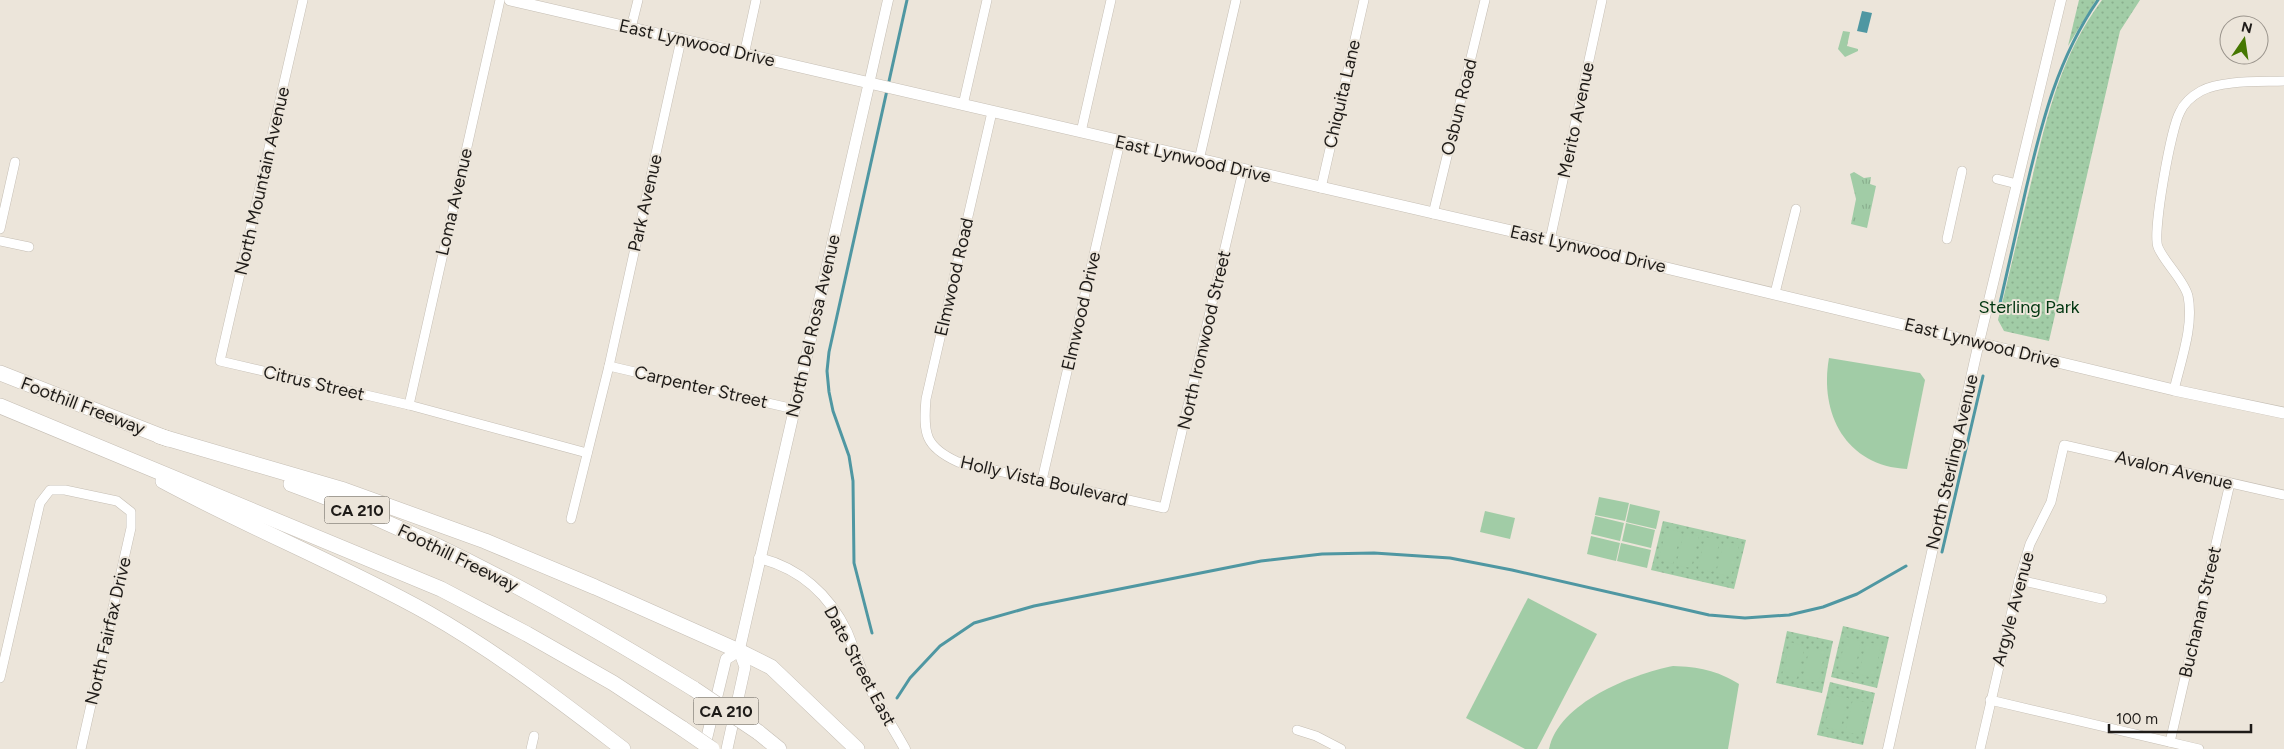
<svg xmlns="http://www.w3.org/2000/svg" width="2284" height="749" font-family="Figtree,sans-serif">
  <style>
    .grass { fill: url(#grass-tufts) }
    .park { fill: url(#park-dots) }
    .pitch { fill: #a1cca6 }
    .water { fill: #4f97a2 }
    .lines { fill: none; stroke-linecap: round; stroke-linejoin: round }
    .stream { stroke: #4f97a2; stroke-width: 3 }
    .minor-casing { stroke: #c5beb4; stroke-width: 10 }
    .tertiary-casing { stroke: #c5beb4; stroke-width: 11 }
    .secondary-casing { stroke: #c5beb4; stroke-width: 12 }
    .motorway-casing { stroke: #c5beb4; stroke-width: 16 }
    .minor { stroke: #fff; stroke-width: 9 }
    .tertiary { stroke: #fff; stroke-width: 10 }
    .secondary { stroke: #fff; stroke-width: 11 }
    .motorway { stroke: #fff; stroke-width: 15 }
    .motorway-bridge-casing { stroke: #c5beb4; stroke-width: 16; stroke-linecap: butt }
    .motorway-bridge { stroke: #fff; stroke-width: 15 }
    .labels { text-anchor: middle; stroke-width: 4; stroke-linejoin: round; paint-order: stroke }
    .shield { fill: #ece5da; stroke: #5c5852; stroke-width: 1 }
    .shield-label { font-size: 16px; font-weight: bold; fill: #1e1b18 }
    .street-label { font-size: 18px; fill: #1e1b18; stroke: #ece5da }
    .park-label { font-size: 18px; fill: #013610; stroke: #ece5da }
  </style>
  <defs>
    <pattern id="grass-tufts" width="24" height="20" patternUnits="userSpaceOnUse" patternTransform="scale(1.25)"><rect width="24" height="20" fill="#a1cca6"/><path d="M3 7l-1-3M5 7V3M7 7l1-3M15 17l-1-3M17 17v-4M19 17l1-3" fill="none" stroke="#8aaf8e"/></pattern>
    <pattern id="park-dots" width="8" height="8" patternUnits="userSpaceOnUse" patternTransform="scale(1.25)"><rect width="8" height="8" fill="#a1cca6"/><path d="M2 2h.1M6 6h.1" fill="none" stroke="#8aaf8e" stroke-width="1.8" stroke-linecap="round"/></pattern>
  </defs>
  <rect width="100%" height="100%" fill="#ece5da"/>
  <g class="grass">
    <polygon points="1843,31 1850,32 1847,46 1858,49 1858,51 1845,57 1838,49"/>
    <polygon points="1854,172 1864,178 1871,177 1870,184 1876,186 1867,228 1851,224 1856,199 1850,174"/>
  </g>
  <g class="park">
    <polygon points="2079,0 2096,0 2068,46"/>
    <path d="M2102 0H2140L2120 31 2049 341 2004 331 1998 320C2009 276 2019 231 2030 187 2046 120 2060 56 2102 0Z"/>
    <polygon points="1663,521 1746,540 1734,589 1651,570"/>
    <polygon points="1843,626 1889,637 1877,688 1831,677"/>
    <polygon points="1787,631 1833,641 1822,693 1776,683"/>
    <polygon points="1830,682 1875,693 1863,745 1817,735"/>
  </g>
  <g class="pitch">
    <path d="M1829 358 1920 373 1925 380 1907 469C1846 466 1819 414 1829 358Z"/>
    <polygon points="1599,497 1629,503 1625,521 1595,515"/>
    <polygon points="1630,504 1660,511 1656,529 1626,522"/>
    <polygon points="1485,511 1515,518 1510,539 1480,532"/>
    <polygon points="1595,516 1624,523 1620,541 1591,534"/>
    <polygon points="1626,523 1655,530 1651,548 1622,541"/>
    <polygon points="1666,528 1681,532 1673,564 1659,560"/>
    <polygon points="1684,532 1699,536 1691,568 1676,565"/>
    <polygon points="1591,536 1620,543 1616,561 1587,554"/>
    <polygon points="1705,537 1720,540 1712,572 1698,569"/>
    <polygon points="1724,541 1739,545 1731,577 1716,573"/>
    <polygon points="1621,543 1651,550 1647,568 1617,561"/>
    <polygon points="1528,598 1597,634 1537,749 1525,749 1466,718"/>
    <polygon points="1846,637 1861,641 1854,673 1838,670"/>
    <polygon points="1790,642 1805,646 1797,678 1782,675"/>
    <polygon points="1866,642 1881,645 1874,678 1859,674"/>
    <polygon points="1810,647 1825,651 1818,683 1802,680"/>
    <path d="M1673 666C1699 667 1716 670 1739 684L1728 749H1549C1558 703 1632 674 1673 666Z"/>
    <polygon points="1832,695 1848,698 1840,731 1825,727"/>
    <polygon points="1853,699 1868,703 1861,735 1845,732"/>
  </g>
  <polygon class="water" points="1862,11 1872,13 1867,33 1857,31"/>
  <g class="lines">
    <g class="stream">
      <path d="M1998 312C2007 271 2017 230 2026 189 2042 121 2058 58 2098 0"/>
      <polyline points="1942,552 1983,376"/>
      <polyline points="872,633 854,563 853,481 849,456 833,411 829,392 827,371 829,352 907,0"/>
      <polyline points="897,698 910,678 940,646 974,623 1034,606 1261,561 1322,554 1374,553 1450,558 1512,570 1709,615 1745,618 1789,615 1823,607 1857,594 1906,566"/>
    </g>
    <g class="minor-casing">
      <g id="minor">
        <polyline points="303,0 220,361 409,405 587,453"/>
        <polyline points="631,28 638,0"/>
        <polyline points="744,55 756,0"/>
        <polyline points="963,105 987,0"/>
        <path d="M992 112 926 399C923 434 925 447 958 462L1164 508 1243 171"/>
        <polyline points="1081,132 1111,0"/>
        <polyline points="1199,160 1236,0"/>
        <polyline points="1997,179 2017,184"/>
        <polyline points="1321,188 1364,0"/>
        <polyline points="1433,214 1485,0"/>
        <polyline points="0,229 15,162"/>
        <polyline points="1947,239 1962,171"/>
        <polyline points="1550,240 1602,0"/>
        <polyline points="0,241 29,247"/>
        <polyline points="1775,293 1796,209"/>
        <polyline points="609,366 794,409"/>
        <path d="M2174 390C2181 360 2194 326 2188 296 2184 280 2164 262 2158 247 2152 233 2171 128 2180 112 2184 103 2192 96 2201 91 2221 80 2261 82 2284 81"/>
        <polyline points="409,405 500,0"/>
        <polyline points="1042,480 1120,142"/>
        <polyline points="571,519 609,366 681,40"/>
        <polyline points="2019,580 2102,599"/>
        <polyline points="0,678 40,503 50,490 65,490 117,501 131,512 131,528 81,749"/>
        <polyline points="1990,700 2199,749"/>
        <polyline points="1297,730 1316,736 1341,749"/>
        <polyline points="2170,742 2230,483"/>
        <polyline points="531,749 534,736"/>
        <polyline points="1980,749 2019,580 2030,544 2051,502 2064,445 2284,495"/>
      </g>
    </g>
    <g class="tertiary-casing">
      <g id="tertiary">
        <polyline points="869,84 888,0"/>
        <path d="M759 558C799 568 829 594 847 632 854 649 859 666 867 682 878 705 893 727 905 749"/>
        <polyline points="1888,749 1979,342 2061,0"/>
      </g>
    </g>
    <g class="secondary-casing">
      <g id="secondary">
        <polyline points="510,0 1550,240 2174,390 2284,413"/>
        <polyline points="704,749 726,659 739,651"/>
        <polyline points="727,749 745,667 739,651 869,84"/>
      </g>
    </g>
    <g class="motorway-casing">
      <g id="motorway">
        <polyline points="0,373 168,439"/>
        <polyline points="0,406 441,589 527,634 613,683 683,729"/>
        <polyline points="159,436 344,490 485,541 595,587 739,651 771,667 857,749"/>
        <path d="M163 481C250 528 342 565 428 613 497 652 560 701 623 749"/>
        <path d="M291 484C434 536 565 610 694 689"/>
        <polyline points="758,732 779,749"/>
      </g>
    </g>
    <use href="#minor" class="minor"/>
    <use href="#tertiary" class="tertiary"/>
    <use href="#secondary" class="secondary"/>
    <use href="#motorway" class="motorway"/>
    <g class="motorway-bridge-casing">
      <g id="motorway-bridge">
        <polyline points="694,689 758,732"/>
        <polyline points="683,729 712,749"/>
      </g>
    </g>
    <use href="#motorway-bridge" class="motorway-bridge"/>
  </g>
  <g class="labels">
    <g class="shield">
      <rect x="324.5" y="496.5" width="65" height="27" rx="4"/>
      <rect x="693.5" y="697.5" width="65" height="27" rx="4"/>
    </g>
    <g class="shield-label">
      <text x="357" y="516">CA 210</text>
      <text x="726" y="717">CA 210</text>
    </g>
    <g class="street-label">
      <text transform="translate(697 43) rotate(13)" y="6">East Lynwood Drive</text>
      <text transform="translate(1342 94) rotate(-77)" y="6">Chiquita Lane</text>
      <text transform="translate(1459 107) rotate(-76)" y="6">Osbun Road</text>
      <text transform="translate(1576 120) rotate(-78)" y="6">Merito Avenue</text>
      <text transform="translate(1193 159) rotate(13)" y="6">East Lynwood Drive</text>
      <text transform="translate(262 181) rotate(-77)" y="6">North Mountain Avenue</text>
      <text transform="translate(454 202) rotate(-77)" y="6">Loma Avenue</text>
      <text transform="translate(645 203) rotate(-77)" y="6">Park Avenue</text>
      <text transform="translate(1588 249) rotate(13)" y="6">East Lynwood Drive</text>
      <text transform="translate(954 277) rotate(-77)" y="6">Elmwood Road</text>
      <text transform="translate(1081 311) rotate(-77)" y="6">Elmwood Drive</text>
      <text transform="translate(813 326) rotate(-77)" y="6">North Del Rosa Avenue</text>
      <text transform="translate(1204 340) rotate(-77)" y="6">North Ironwood Street</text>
      <text transform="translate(1982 343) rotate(14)" y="6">East Lynwood Drive</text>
      <text transform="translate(314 383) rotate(13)" y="6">Citrus Street</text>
      <text transform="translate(701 387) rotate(13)" y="6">Carpenter Street</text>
      <text transform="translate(83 406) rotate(21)" y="6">Foothill Freeway</text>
      <text transform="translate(1952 462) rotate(-77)" y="6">North Sterling Avenue</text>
      <text transform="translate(2174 470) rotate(13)" y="6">Avalon Avenue</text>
      <text transform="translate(1044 481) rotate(13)" y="6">Holly Vista Boulevard</text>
      <text transform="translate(458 558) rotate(26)" y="6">Foothill Freeway</text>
      <text transform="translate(2013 609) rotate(-75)" y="6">Argyle Avenue</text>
      <text transform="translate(2200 612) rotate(-77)" y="6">Buchanan Street</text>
      <text transform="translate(108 631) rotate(-77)" y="6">North Fairfax Drive</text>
      <text transform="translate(860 666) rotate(62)" y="6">Date Street East</text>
    </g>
    <g class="park-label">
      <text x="2029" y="313">Sterling Park</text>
    </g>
  </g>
  <g transform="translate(2244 40) rotate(13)"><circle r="24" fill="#ece5da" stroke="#9a948c"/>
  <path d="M0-4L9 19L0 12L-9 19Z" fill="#457701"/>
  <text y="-8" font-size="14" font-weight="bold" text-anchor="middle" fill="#1e1b18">N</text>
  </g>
  <path d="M2109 724v8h142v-8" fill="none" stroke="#1e1b18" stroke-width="2.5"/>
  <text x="2116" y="724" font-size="15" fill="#1e1b18" stroke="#ece5da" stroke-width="4" paint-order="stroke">100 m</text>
</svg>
